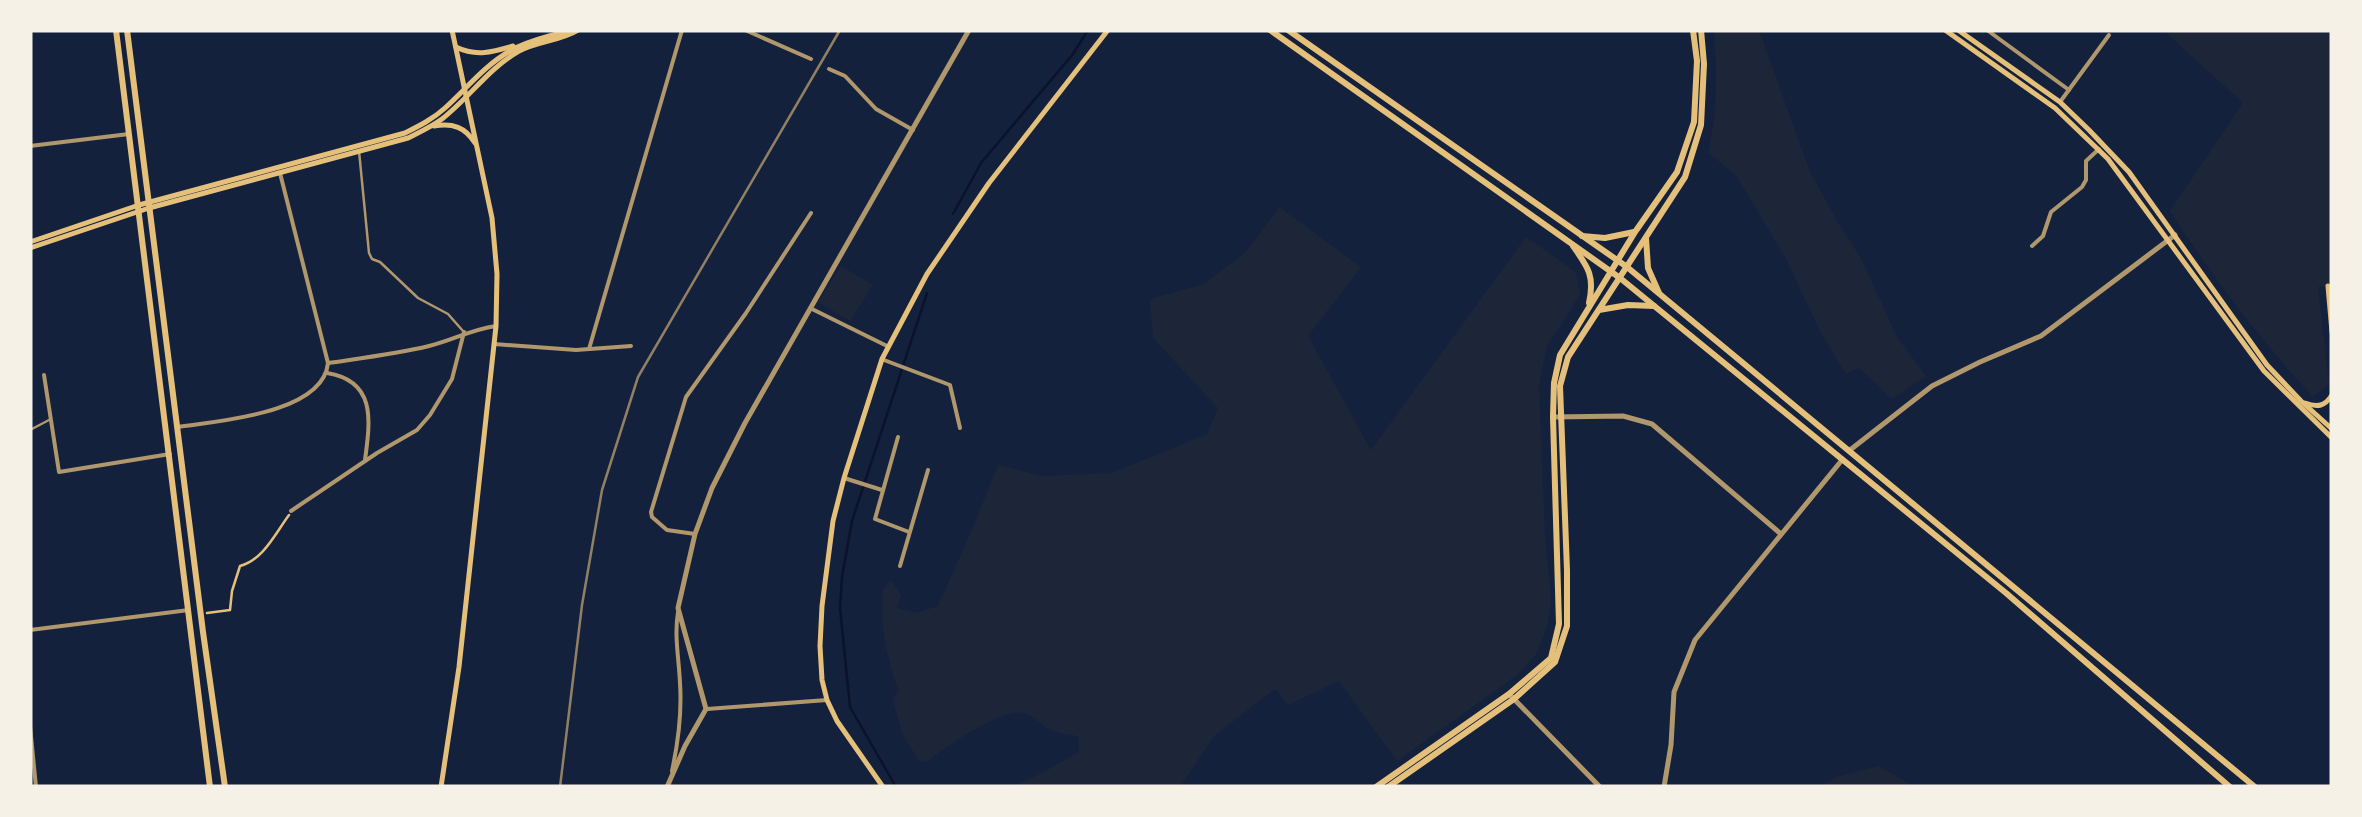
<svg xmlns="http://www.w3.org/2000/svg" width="2362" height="817" font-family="'Asap Condensed',sans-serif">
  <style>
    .green { fill: #1d2539 }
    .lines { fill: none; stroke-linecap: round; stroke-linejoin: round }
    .stream { stroke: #0b132b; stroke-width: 2.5 }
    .path { stroke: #e5c07b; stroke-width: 2.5 }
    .service { stroke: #b1986c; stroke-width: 2.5 }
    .minor { stroke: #b1986c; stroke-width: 4 }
    .tertiary { stroke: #b1986c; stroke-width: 5 }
    .secondary { stroke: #e5c07b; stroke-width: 5 }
    .primary { stroke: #e5c07b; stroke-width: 6 }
    .trunk { stroke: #e5c07b; stroke-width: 6 }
    .rail { stroke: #918062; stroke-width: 2.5 }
  </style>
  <rect width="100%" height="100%" fill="#14213d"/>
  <g class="green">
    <path d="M1714 30H1759L1810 172 1837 221 1861 258 1897 337 1926 376 1892 399 1859 368 1846 374 1821 333 1786 259 1759 213 1735 174 1708 153C1718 111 1717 73 1714 30Z"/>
    <path d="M2163 30H2332V285L2318 287 2329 384 2313 397C2260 339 2213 278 2170 211L2243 103Z"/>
    <path d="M1279 207 1361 267 1308 336 1371 450 1526 237 1576 272 1580 295 1547 346 1539 386 1545 536 1551 597 1548 623 1537 653 1519 673 1502 686 1397 761 1339 681 1288 705 1275 689 1214 736 1180 787H1010L1040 774 1079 752V737C1069 733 1058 734 1049 729 1039 724 1035 715 1023 713 1000 708 946 748 926 762L919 761 903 735 892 699 899 691C886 658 880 625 883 589L891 581 901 595 897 608 916 613 938 606 971 532 998 465 1042 476 1112 473 1207 434 1218 408 1153 338 1150 299 1204 284 1248 250Z"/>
    <polygon points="841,266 873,285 850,321 818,302"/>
    <polygon points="1879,766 1915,787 1820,787 1836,777"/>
  </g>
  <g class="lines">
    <g class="stream">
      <polyline points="953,214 981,163 1073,54 1088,30"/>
      <polyline points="896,787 850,707 840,608 842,577 852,521 927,293"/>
    </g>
    <path class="path" d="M207 613 230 610 232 591 240 566C263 560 275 534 289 515"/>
    <g class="service">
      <polyline points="359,151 369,253 372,259 380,262 418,298 448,314 463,331"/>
      <polyline points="30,430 49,420"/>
    </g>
    <g class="minor">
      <polyline points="745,30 811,59"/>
      <polyline points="1987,30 2069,90"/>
      <polyline points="829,69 845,76 876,109 913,130"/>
      <polyline points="2060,102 2109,35"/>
      <polyline points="30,146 129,134"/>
      <polyline points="2032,246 2043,236 2051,212 2082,187 2086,180 2086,161 2099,149"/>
      <polyline points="812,309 887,346"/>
      <polyline points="494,344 576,350 631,346"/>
      <polyline points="589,349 682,30"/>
      <polyline points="884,360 950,385 960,428"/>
      <path d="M328 363C362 358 396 354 429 346 454 340 469 330 496 326"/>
      <path d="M327 373C377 381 370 422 365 460"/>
      <polyline points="44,375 59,472 170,454"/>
      <path d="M178 427C217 421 323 414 328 363L280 173"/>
      <polyline points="898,437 875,519 909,532"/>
      <polyline points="844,478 882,490"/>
      <polyline points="291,511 377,453 417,430 430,415 452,379 464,332"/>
      <polyline points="695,534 667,530 652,517 651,512 686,397 746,313 811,213"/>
      <polyline points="900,566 928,470"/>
      <polyline points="30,630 189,610"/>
      <polyline points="707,709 827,700"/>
      <polyline points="30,726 36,787"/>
      <path d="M672 771C678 743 682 712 680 683 679 659 674 636 678 612"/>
    </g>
    <g class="tertiary">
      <polyline points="1553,417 1623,416 1652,424 1781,534"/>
      <polyline points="1850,450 1932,386 1980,362 2041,336 2175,235"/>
      <polyline points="1511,696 1600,787"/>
      <polyline points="667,787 685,746 706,709 678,608 695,534 712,488 745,423 969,30"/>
      <polyline points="1664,787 1671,745 1674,692 1695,640 1842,460"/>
    </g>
    <g class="secondary">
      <polyline points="1945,30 2055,108 2108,159 2264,371 2332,438"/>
      <polyline points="1958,30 2060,102 2089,130 2129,172 2267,365 2301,401 2332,429"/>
      <path d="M456 47C476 57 493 52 513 46"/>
      <path d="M434 126C453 123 465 127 475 143"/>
      <path d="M30 242 139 205 405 133C419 126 433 119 445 108 466 89 485 65 510 51 528 40 549 37 569 30"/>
      <path d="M30 248 149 208 408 138C420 132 431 127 442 119 469 98 489 68 519 51 537 41 560 41 578 30"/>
      <polyline points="2328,286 2332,332"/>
      <path d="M2305 403C2318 408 2325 406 2332 395"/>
      <polyline points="441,787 459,667 496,326 497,274 492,218 452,30"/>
      <polyline points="883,787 837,721 827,700 822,680 820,646 822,606 833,521 844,478 882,359 927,274 989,183 1108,30"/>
    </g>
    <g class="primary">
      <polyline points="116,30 210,787"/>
      <polyline points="127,30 203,632 225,787"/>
      <polyline points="1582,236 1605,238 1634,232"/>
      <polyline points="1646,238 1648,268 1659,293"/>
      <path d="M1573 246C1588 267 1595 276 1589 303"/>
      <polyline points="1599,310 1628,305 1654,306"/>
      <polyline points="1376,787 1509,694 1551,658 1559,624 1553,417 1554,383 1560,355 1635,232 1677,172 1694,122 1697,61 1693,30"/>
      <polyline points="1388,787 1514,699 1555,662 1567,626 1567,570 1560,386 1568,357 1685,177 1701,125 1704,64 1701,30"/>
    </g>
    <g class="trunk">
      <polyline points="1270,30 1620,278 2006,593 2230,787"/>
      <polyline points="1288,30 1627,267 2255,787"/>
    </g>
    <polyline class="rail" points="560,787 582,605 602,490 638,377 840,30"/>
  </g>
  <rect width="2362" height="817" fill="none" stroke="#f6f1e7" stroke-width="65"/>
</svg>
